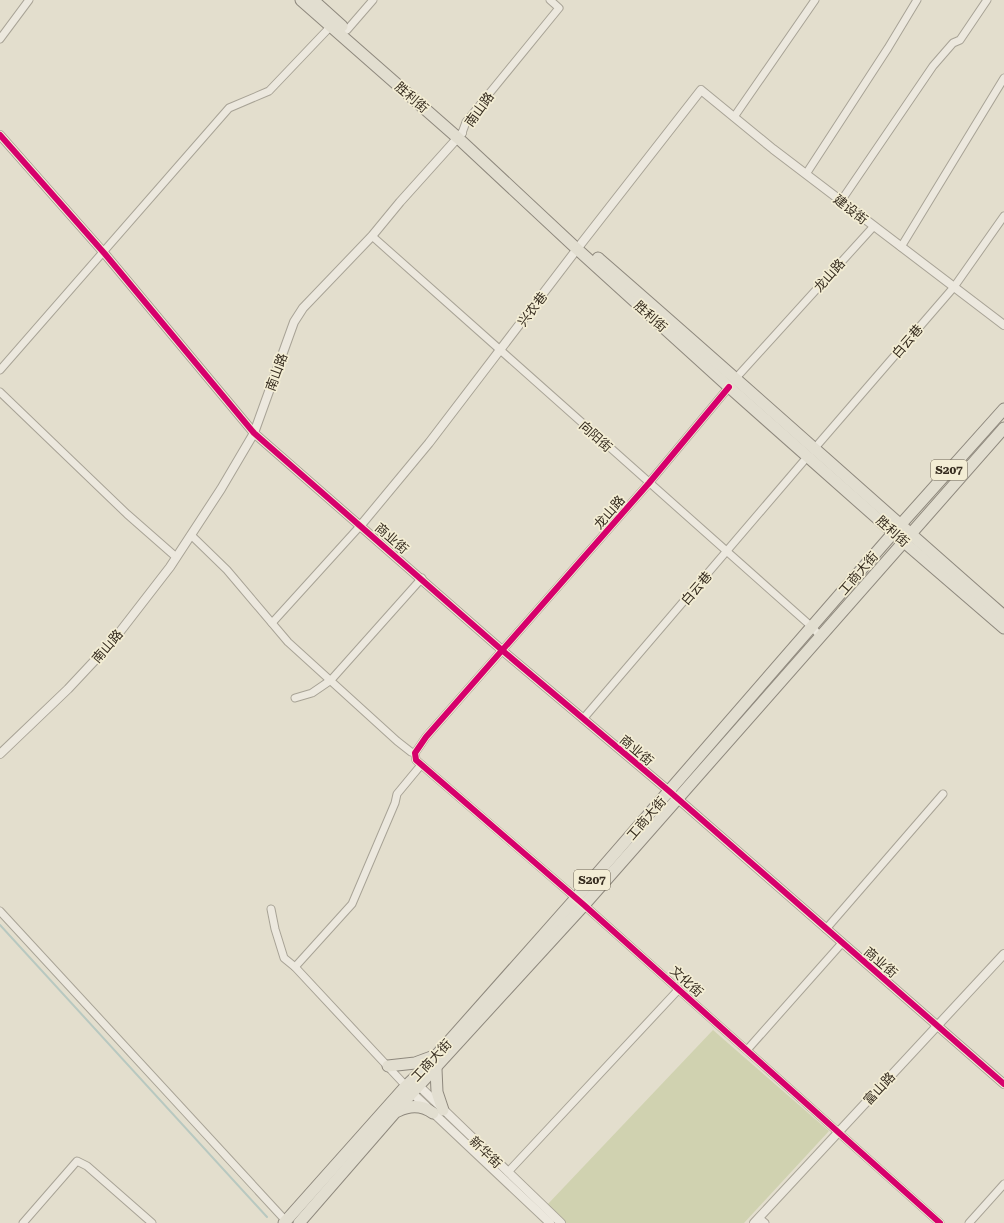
<svg xmlns="http://www.w3.org/2000/svg" width="1004" height="1223" font-family="'Roboto Serif','Noto Sans SC',serif">
  <style>
    .green { fill: #d0d2b0 }
    .lines { fill: none; stroke-linecap: round; stroke-linejoin: round }
    .stream { stroke: #b8c8c0; stroke-width: 2 }
    .minor-casing { stroke: #a8a396; stroke-width: 9 }
    .tertiary-casing { stroke: #a8a396; stroke-width: 10 }
    .primary-casing { stroke: #8e887d; stroke-width: 13 }
    .minor { stroke: #ece8de; stroke-width: 7 }
    .tertiary { stroke: #ece8de; stroke-width: 8 }
    .primary { stroke: #e2ded0; stroke-width: 11 }
    .cycleway-casing { stroke: #f3edd4; stroke-width: 8 }
    .cycleway { stroke: #d6006c; stroke-width: 6 }
    .labels { text-anchor: middle; stroke-width: 3.5; stroke-linejoin: round; paint-order: stroke }
    .shield { fill: #f3edd4; stroke: #6f6655; stroke-width: 1 }
    .shield-label { font-size: 12px; font-weight: bold; fill: #362c1f }
    .street-label { font-size: 13px; fill: #362c1f; stroke: #f3edd4 }
  </style>
  <rect width="100%" height="100%" fill="#e3decd"/>
  <polygon class="green" points="713,1030 829,1131 744,1223 566,1223 547,1205"/>
  <g class="lines">
    <polyline class="stream" points="0,925 267,1217"/>
    <g class="minor-casing">
      <g id="minor">
        <polyline points="347,30 373,0"/>
        <polyline points="0,39 29,0"/>
        <polyline points="734,117 815,0"/>
        <polyline points="462,133 466,122 559,8 550,0"/>
        <polyline points="806,174 888,48 917,0"/>
        <polyline points="841,201 933,66 953,43 960,40 987,0"/>
        <polyline points="372,236 812,627 821,637"/>
        <polyline points="901,247 1004,78"/>
        <polyline points="0,370 229,108 269,91 331,26"/>
        <polyline points="736,378 874,226"/>
        <polyline points="729,387 649,483 426,737 415,753 416,760 584,905 940,1223"/>
        <polyline points="0,392 127,514 176,557"/>
        <polyline points="814,449 954,287 1004,216"/>
        <polyline points="191,535 227,570 288,642 397,741 411,752 415,753"/>
        <polyline points="272,623 361,525"/>
        <polyline points="295,698 312,693 331,680 422,578"/>
        <polyline points="583,719 808,456"/>
        <polyline points="271,909 275,929 284,958 295,967 406,1086"/>
        <polyline points="0,911 286,1221"/>
        <polyline points="826,929 943,794"/>
        <polyline points="295,967 352,904 395,803 397,794 421,765"/>
        <polyline points="747,1050 842,943"/>
        <polyline points="508,1172 679,989"/>
        <polyline points="759,1218 765,1223"/>
        <polyline points="23,1223 77,1161 87,1166 152,1223"/>
        <polyline points="969,1223 1004,1184"/>
      </g>
    </g>
    <g class="tertiary-casing">
      <g id="tertiary">
        <polyline points="0,135 105,254 254,433 503,651 669,791 1004,1084"/>
        <polyline points="361,525 429,443 577,249 701,90 773,149 1004,325"/>
        <polyline points="0,754 68,689 112,642 170,567 221,489 254,433 294,322 303,308 372,236 400,202 462,133"/>
        <polyline points="416,1083 561,1223"/>
        <polyline points="409,1090 550,1223"/>
        <polyline points="754,1223 1004,954"/>
      </g>
    </g>
    <g class="primary-casing">
      <g id="primary">
        <polyline points="301,0 458,138 577,249 729,387 904,542 1004,628"/>
        <polyline points="313,0 342,26"/>
        <path d="M598 258C734 376 868 497 1004 616"/>
        <polyline points="388,1066 415,1063 434,1056"/>
        <polyline points="436,1069 437,1092 443,1110"/>
        <path d="M398 1111C410 1105 422 1105 433 1113"/>
        <polyline points="284,1223 406,1086 427,1066 576,898 894,532 1004,409"/>
        <polyline points="299,1223 412,1093 584,905 1004,428"/>
      </g>
    </g>
    <use href="#minor" class="minor"/>
    <use href="#tertiary" class="tertiary"/>
    <use href="#primary" class="primary"/>
    <g class="cycleway-casing">
      <g id="cycleway">
        <polyline points="0,135 105,254 254,433 503,651 669,791 1004,1084"/>
        <polyline points="729,387 649,483 426,737 415,753 416,760 584,905 940,1223"/>
      </g>
    </g>
    <use href="#cycleway" class="cycleway"/>
  </g>
  <g class="labels">
    <g class="shield">
      <rect x="931" y="460" width="36" height="20" rx="3"/>
      <rect x="574" y="870" width="36" height="20" rx="3"/>
    </g>
    <g class="shield-label">
      <text x="949" y="474">S207</text>
      <text x="592" y="884">S207</text>
    </g>
    <g class="street-label">
      <text transform="translate(412 97) rotate(41)" y="5">胜利街</text>
      <text transform="translate(479 109) rotate(-54)" y="5">南山路</text>
      <text transform="translate(851 209) rotate(38)" y="5">建设街</text>
      <text transform="translate(829 275) rotate(-48)" y="5">龙山路</text>
      <text transform="translate(532 309) rotate(-53)" y="5">兴农巷</text>
      <text transform="translate(651 316) rotate(42)" y="5">胜利街</text>
      <text transform="translate(907 341) rotate(-49)" y="5">白云巷</text>
      <text transform="translate(276 372) rotate(-70)" y="5">南山路</text>
      <text transform="translate(596 436) rotate(42)" y="5">向阳街</text>
      <text transform="translate(609 512) rotate(-49)" y="5">龙山路</text>
      <text transform="translate(893 531) rotate(42)" y="5">胜利街</text>
      <text transform="translate(392 538) rotate(41)" y="5">商业街</text>
      <text transform="translate(858 573) rotate(-49)" y="5">工商大街</text>
      <text transform="translate(696 588) rotate(-49)" y="5">白云巷</text>
      <text transform="translate(107 646) rotate(-49)" y="5">南山路</text>
      <text transform="translate(637 750) rotate(40)" y="5">商业街</text>
      <text transform="translate(646 818) rotate(-49)" y="5">工商大街</text>
      <text transform="translate(881 962) rotate(41)" y="5">商业街</text>
      <text transform="translate(687 981) rotate(42)" y="5">文化街</text>
      <text transform="translate(431 1060) rotate(-47)" y="5">工商大街</text>
      <text transform="translate(879 1088) rotate(-47)" y="5">富山路</text>
      <text transform="translate(486 1152) rotate(44)" y="5">新华街</text>
    </g>
  </g>
</svg>
